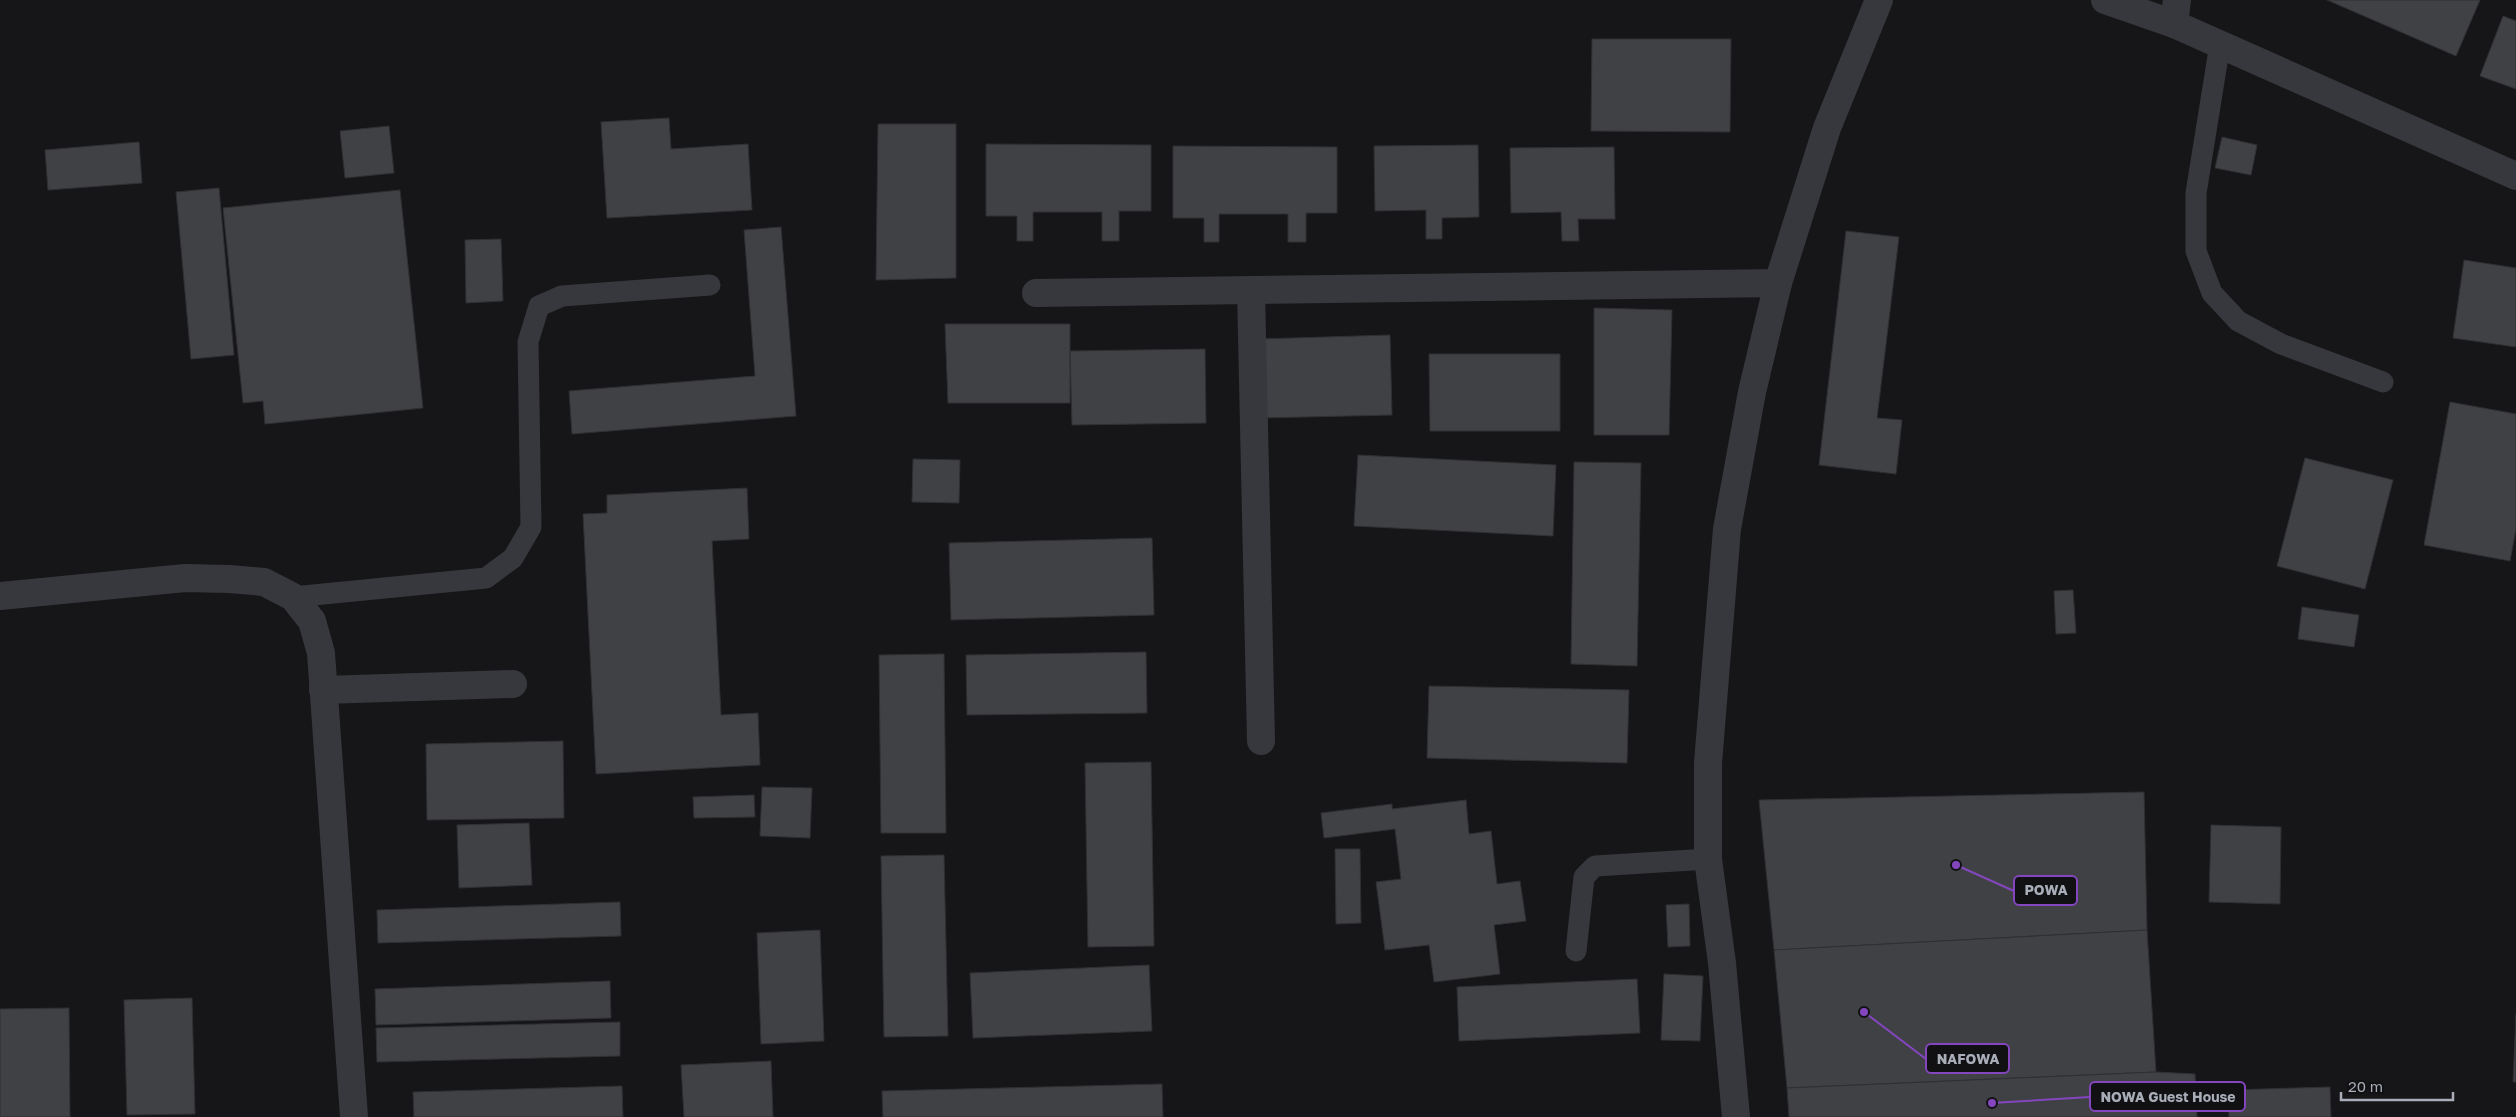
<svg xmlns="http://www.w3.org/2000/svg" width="2516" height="1117" font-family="'Golos Text',sans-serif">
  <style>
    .building { fill: #404145; stroke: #303034 }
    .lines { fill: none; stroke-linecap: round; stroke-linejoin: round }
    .lane { stroke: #37383d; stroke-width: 21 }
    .street { stroke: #37383d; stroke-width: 28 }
    .leader { fill: none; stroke: #8446be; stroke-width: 2 }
    .callout-dot { fill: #8446be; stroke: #111113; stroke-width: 2 }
    .callout { fill: #111113; stroke: #8446be; stroke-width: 2 }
    .callout-label { font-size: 14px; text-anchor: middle; font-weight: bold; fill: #a8adb8 }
  </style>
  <rect width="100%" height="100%" fill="#161618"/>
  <g class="building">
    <polygon points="2327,0 2480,0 2456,56"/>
    <polygon points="2503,16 2516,21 2516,89 2480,76"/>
    <polygon points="1592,39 1731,39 1730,132 1591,131"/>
    <polygon points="669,118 671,149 748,144 752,210 607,218 601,122"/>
    <polygon points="878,124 956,124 956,278 876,280"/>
    <polygon points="389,126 394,173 345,178 340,131"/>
    <polygon points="2222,137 2257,145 2251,175 2215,168"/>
    <polygon points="139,142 142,183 48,190 45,150"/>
    <polygon points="986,144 1151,145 1151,211 1119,211 1119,241 1102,241 1102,212 1033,212 1033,241 1017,241 1017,216 986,216"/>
    <polygon points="1478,145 1479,217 1442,218 1442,239 1426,239 1426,210 1375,211 1374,146"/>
    <polygon points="1173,146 1337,147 1337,213 1306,213 1306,242 1288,242 1288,214 1219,214 1219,242 1204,242 1204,218 1173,218"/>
    <polygon points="1614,147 1615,219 1578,219 1579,241 1562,241 1561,212 1511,213 1510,148"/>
    <polygon points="219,188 234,355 191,359 176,192"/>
    <polygon points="400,190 423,408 265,424 263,401 243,403 223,208"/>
    <polygon points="781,227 796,416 572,434 569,391 755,376 744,230"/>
    <polygon points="1846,231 1899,237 1877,418 1902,420 1896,474 1819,465"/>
    <polygon points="501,239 503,301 466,303 465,240"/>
    <polygon points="2464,260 2516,268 2516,347 2453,338"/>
    <polygon points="1594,308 1672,310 1669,435 1594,435"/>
    <polygon points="945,324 1070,324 1070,403 948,403"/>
    <polygon points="1390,335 1392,415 1261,418 1259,339"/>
    <polygon points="1205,349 1206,423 1072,425 1070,351"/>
    <polygon points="1429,354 1560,354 1560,431 1430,431"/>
    <polygon points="2450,402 2516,414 2516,529 2510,561 2424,545"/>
    <polygon points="1358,455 1556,465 1553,536 1354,526"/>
    <polygon points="2305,458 2393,480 2365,589 2277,566"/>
    <polygon points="913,459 960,460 959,503 912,502"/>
    <polygon points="1574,462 1641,463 1637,666 1571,664"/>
    <polygon points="747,488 749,539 712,541 721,715 758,713 760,765 596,774 583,514 607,513 607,495"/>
    <polygon points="1152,538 1154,615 951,620 949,543"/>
    <polygon points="2073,590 2076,633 2056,634 2054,591"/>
    <polygon points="2302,607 2359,615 2354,647 2298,639"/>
    <polygon points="1146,652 1147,713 967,715 966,655"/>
    <polygon points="944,654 946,833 881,833 879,655"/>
    <polygon points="1429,686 1629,690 1627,763 1427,758"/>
    <polygon points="563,741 564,818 427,820 426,744"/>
    <polygon points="1151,762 1154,946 1088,947 1085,763"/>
    <polygon points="762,787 812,788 810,838 760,836"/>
    <polygon points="2144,792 2147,930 1774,950 1759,800"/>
    <polygon points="754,795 755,817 694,818 693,797"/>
    <polygon points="1466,800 1469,834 1491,831 1497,884 1520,881 1526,921 1494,925 1500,974 1434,982 1429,945 1385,950 1376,882 1401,879 1395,829 1324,838 1321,813 1392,804 1392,809"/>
    <polygon points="529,823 532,885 459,888 457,825"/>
    <polygon points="2211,825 2281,827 2280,904 2209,902"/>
    <polygon points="1335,849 1360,849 1361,923 1336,924"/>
    <polygon points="944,855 948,1036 884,1037 881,856"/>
    <polygon points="620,902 621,936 378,943 377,910"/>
    <polygon points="1689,904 1690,946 1668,947 1666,905"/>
    <polygon points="820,930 824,1041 761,1044 757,933"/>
    <polygon points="2147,930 2156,1072 1787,1088 1774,950"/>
    <polygon points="1149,965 1152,1031 973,1038 970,973"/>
    <polygon points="1664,974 1703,976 1700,1041 1661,1040"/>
    <polygon points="1637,979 1640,1033 1459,1041 1457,987"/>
    <polygon points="610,981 611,1018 376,1025 375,989"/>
    <polygon points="192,998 195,1114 127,1115 124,1000"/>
    <polygon points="69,1008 70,1117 0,1117 0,1009"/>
    <polygon points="2516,1014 2516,1082 2513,1082"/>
    <polygon points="620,1022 620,1056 377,1062 376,1028"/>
    <polygon points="771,1061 773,1117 684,1117 681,1065"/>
    <polygon points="2156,1072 2195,1074 2197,1117 1789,1117 1787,1088"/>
    <polygon points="1162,1084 1163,1117 883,1117 882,1091"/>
    <polygon points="622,1086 623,1117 414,1117 413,1092"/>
    <polygon points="2330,1087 2331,1117 2229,1117 2228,1090"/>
  </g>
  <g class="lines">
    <g class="lane">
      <polyline points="2220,44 2196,193 2196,251 2212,293 2238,321 2281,344 2383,382"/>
      <polyline points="293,597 486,578 513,558 531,527 528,342 539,306 562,296 710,285"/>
      <polyline points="1576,951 1584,877 1595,866 1708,859"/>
    </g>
    <g class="street">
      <polyline points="2105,0 2174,24 2516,176"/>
      <polyline points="2174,24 2177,0"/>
      <polyline points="1251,290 1261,741"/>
      <polyline points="1036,293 1778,283"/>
      <polyline points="0,596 185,578 229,579 264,582 293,597 312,621 321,653 354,1117"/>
      <polyline points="323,690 513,684"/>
      <polyline points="1736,1117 1722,963 1708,859 1708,763 1727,529 1752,392 1778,283 1827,128 1879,0"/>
    </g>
  </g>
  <path class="leader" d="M1956 865L2014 891M1864 1012L1926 1059M1992 1103L2090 1097"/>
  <g class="callout-dot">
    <circle cx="1956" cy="865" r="5"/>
    <circle cx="1864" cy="1012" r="5"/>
    <circle cx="1992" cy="1103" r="5"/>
  </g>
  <g class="callout">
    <rect x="2014" y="876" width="63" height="29" rx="5"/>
    <rect x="1926" y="1044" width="83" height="29" rx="5"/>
    <rect x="2090" y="1082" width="155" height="29" rx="5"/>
  </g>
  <g class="callout-label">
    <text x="2046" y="895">POWA</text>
    <text x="1968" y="1064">NAFOWA</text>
    <text x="2168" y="1102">NOWA Guest House</text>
  </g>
  <path d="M2341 1092v8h112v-8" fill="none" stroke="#a8adb8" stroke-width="2.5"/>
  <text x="2348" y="1092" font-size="15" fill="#a8adb8" stroke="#111113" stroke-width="4" paint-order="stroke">20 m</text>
</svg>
